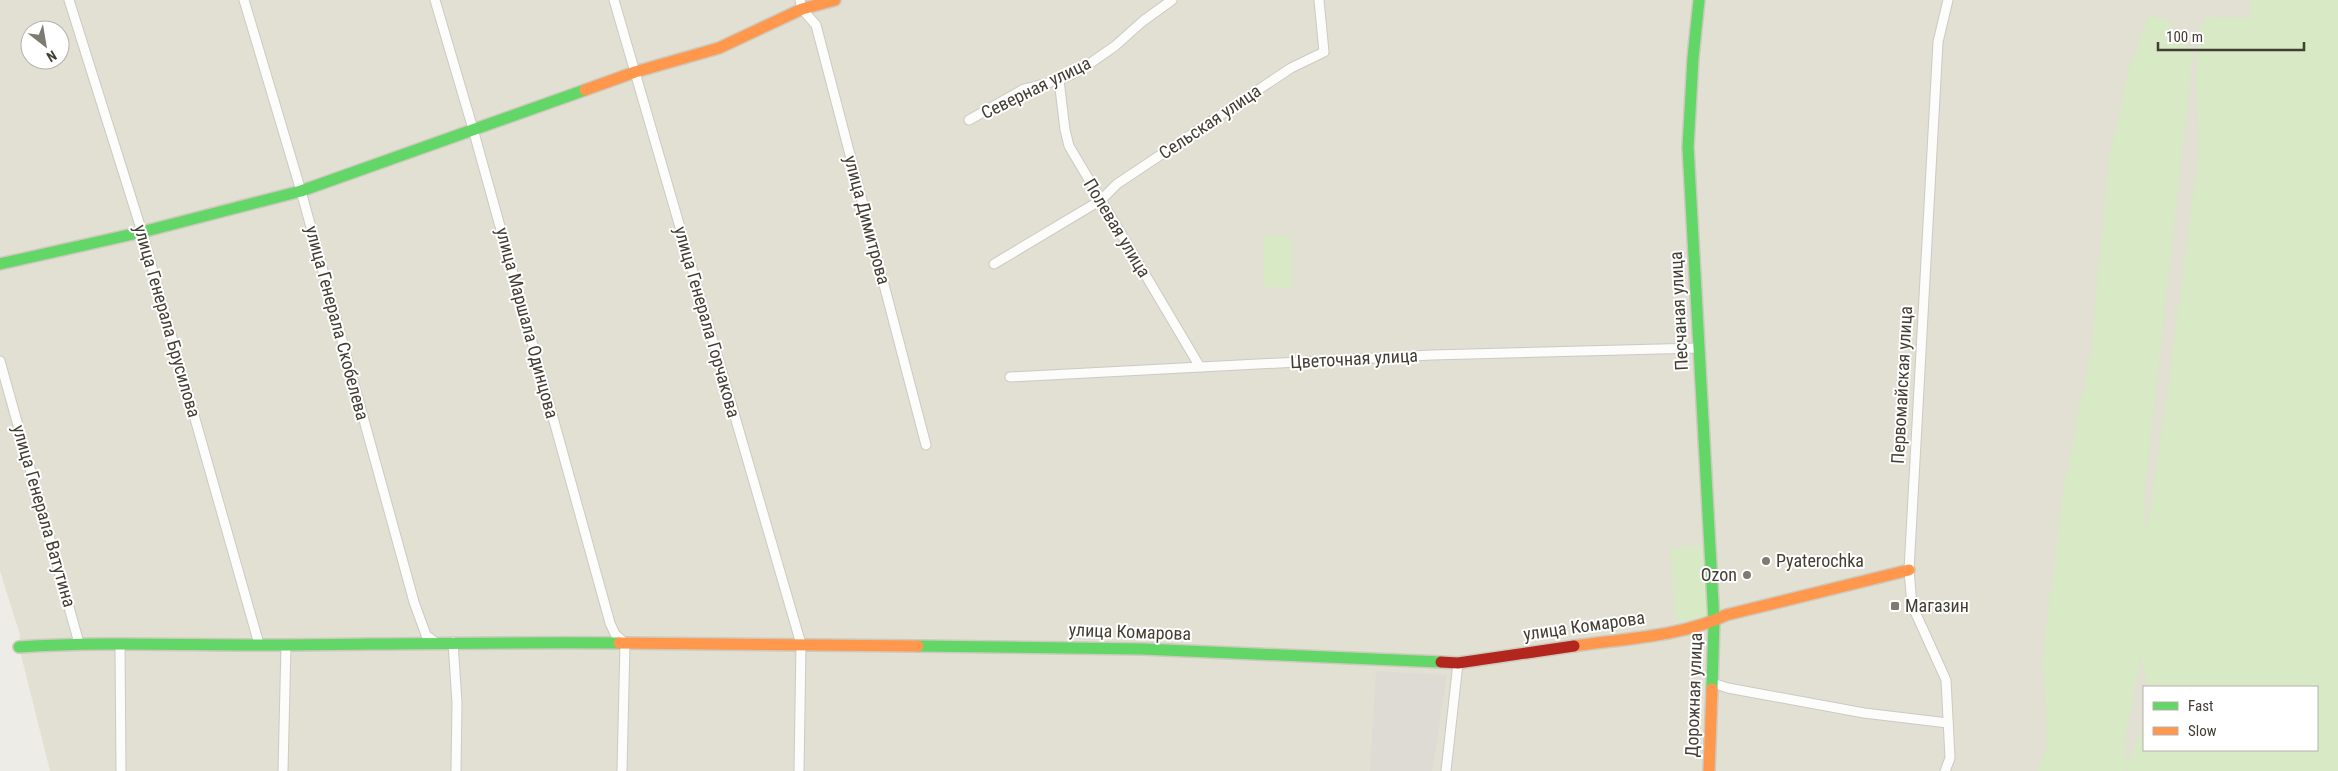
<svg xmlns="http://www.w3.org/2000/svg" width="2338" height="771" font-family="'Roboto Condensed',sans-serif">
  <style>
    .residential { fill: #e2dfd3; fill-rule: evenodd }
    .industrial { fill: #dedbd4 }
    .green { fill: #d7e9c5; fill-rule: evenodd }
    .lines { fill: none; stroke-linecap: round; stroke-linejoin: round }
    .street-casing { stroke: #cccac3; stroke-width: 11 }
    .fast-casing { stroke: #cdcabd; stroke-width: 14 }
    .slow-casing { stroke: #cdcabd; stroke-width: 14 }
    .jam-casing { stroke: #cdcabd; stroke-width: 14 }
    .street { stroke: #fcfcfb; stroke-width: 9 }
    .fast { stroke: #63d668; stroke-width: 11 }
    .slow { stroke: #ff974d; stroke-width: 11 }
    .jam { stroke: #b3261e; stroke-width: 11 }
    .poi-dot { fill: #7e7b72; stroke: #fff; stroke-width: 2 }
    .labels { text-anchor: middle; stroke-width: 4; stroke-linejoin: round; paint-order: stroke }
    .street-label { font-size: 18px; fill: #423e33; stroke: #fff }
    .poi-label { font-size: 18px; fill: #423e33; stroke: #fff; text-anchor: start }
  </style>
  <rect width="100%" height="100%" fill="#eeece6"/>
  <path class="residential" d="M0 0H2313L2267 687H2144V750L2265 771H50L19 647 20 635 0 571ZM30 30H60V60H30Z"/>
  <polygon class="industrial" points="1376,671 1447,675 1432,771 1370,771"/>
  <g class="green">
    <path d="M2251 0H2338V771H2128L2126 767V771H2037L2047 746 2046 704 2042 661 2062 497 2092 343 2108 162 2129 68 2148 16 2167 19 2193 55 2144 497 2146 537 2166 403 2199 150 2196 80 2198 32 2205 17 2248 18ZM2141 655 2148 687H2317V750H2144V726L2126 764 2125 739Z"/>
    <polygon points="1264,236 1291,236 1291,288 1264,287"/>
    <polygon points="1702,545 1708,618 1675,621 1670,548"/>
  </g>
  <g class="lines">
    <g class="street-casing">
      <g id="street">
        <polyline points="69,0 142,232 259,644"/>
        <polyline points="244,0 301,191 414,602 426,635 435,642"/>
        <polyline points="435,0 473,129 610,623 615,634 625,643 622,771"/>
        <polyline points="614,0 801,644 799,771"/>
        <polyline points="800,0 802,9 816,25 926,445"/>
        <polyline points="1059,80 1065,130 1069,146 1200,367"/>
        <polyline points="969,120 1024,89 1059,80 1079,71 1115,46 1143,21 1172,0"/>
        <polyline points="994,264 1101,200 1117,184 1291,68 1324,52 1319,0"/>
        <polyline points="0,361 79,643"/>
        <polyline points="1010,377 1432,355 1699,348"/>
        <polyline points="453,642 457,703 456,771"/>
        <polyline points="120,644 121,771"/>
        <polyline points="1712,683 1728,688 1864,713 1948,723"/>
        <polyline points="283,771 286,645"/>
        <polyline points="1446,771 1458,663"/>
        <polyline points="1945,771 1950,758 1946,680 1912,605 1909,570 1938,42 1948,0"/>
      </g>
    </g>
    <g class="fast-casing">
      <g id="fast">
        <polyline points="1699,0 1693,58 1688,147 1714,621 1712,689"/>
        <polyline points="0,264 142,232 301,191 585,90"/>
        <polyline points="918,646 1142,649 1441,662"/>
        <path d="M19 647C108 641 198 646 287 645 398 644 509 642 619 643"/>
      </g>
    </g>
    <g class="slow-casing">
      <g id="slow">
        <polyline points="585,90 635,72 719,48 802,9 835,0"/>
        <polyline points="619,643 918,646"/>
        <path d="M1574 646C1621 639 1685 636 1726 615L1909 570"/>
        <polyline points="1709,771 1712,689"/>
      </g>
    </g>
    <g class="jam-casing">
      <polyline id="jam" points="1441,662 1458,663 1574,646"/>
    </g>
    <use href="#street" class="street"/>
    <use href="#fast" class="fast"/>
    <use href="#slow" class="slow"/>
    <use href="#jam" class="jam"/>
  </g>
  <g class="poi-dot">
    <circle cx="1766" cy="561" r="5"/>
    <circle cx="1747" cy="575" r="5"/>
    <rect x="1890" y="601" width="10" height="10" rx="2.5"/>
  </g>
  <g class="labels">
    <g class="street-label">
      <text transform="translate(1036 88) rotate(-26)" y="6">Северная улица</text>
      <text transform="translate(1210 122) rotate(-34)" y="6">Сельская улица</text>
      <text transform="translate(867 220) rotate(75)" y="6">улица Димитрова</text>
      <text transform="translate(1117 228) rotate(59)" y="6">Полевая улица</text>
      <text transform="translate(1679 311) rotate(-93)" y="6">Песчаная улица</text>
      <text transform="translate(167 321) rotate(74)" y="6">улица Генерала Брусилова</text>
      <text transform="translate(707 322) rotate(74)" y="6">улица Генерала Горчакова</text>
      <text transform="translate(337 323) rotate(75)" y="6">улица Генерала Скобелева</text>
      <text transform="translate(527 323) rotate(75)" y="6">улица Маршала Одинцова</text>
      <text transform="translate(1354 359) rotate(-3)" y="6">Цветочная улица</text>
      <text transform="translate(1902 385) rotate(-87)" y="6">Первомайская улица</text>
      <text transform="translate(44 516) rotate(74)" y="6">улица Генерала Ватутина</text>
      <text transform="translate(1584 626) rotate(-8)" y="6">улица Комарова</text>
      <text transform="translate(1130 632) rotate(2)" y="6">улица Комарова</text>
      <text transform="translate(1694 695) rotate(-88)" y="6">Дорожная улица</text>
    </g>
    <g class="poi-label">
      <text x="1776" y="567">Pyaterochka</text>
      <text x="1737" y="581" text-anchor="end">Ozon</text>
      <text x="1905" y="612">Магазин</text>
    </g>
  </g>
  <rect x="2143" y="686" width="175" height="65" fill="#ffffff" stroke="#b3b2ad"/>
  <rect x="2153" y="702" width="25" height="8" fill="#63d668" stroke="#b3b2ad"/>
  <text x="2188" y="711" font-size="15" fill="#423e33">Fast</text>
  <rect x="2153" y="727" width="25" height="8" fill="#ff974d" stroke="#b3b2ad"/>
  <text x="2188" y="736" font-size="15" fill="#423e33">Slow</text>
  <g transform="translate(45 45) rotate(149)"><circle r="24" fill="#ffffff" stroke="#b3b2ad"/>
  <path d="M0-4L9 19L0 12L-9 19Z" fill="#7e7b72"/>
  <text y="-8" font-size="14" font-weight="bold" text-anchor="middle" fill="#423e33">N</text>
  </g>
  <path d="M2158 42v8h146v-8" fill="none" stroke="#423e33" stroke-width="2.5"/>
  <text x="2166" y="42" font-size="15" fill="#423e33" stroke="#ffffff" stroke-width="4" paint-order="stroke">100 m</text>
</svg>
